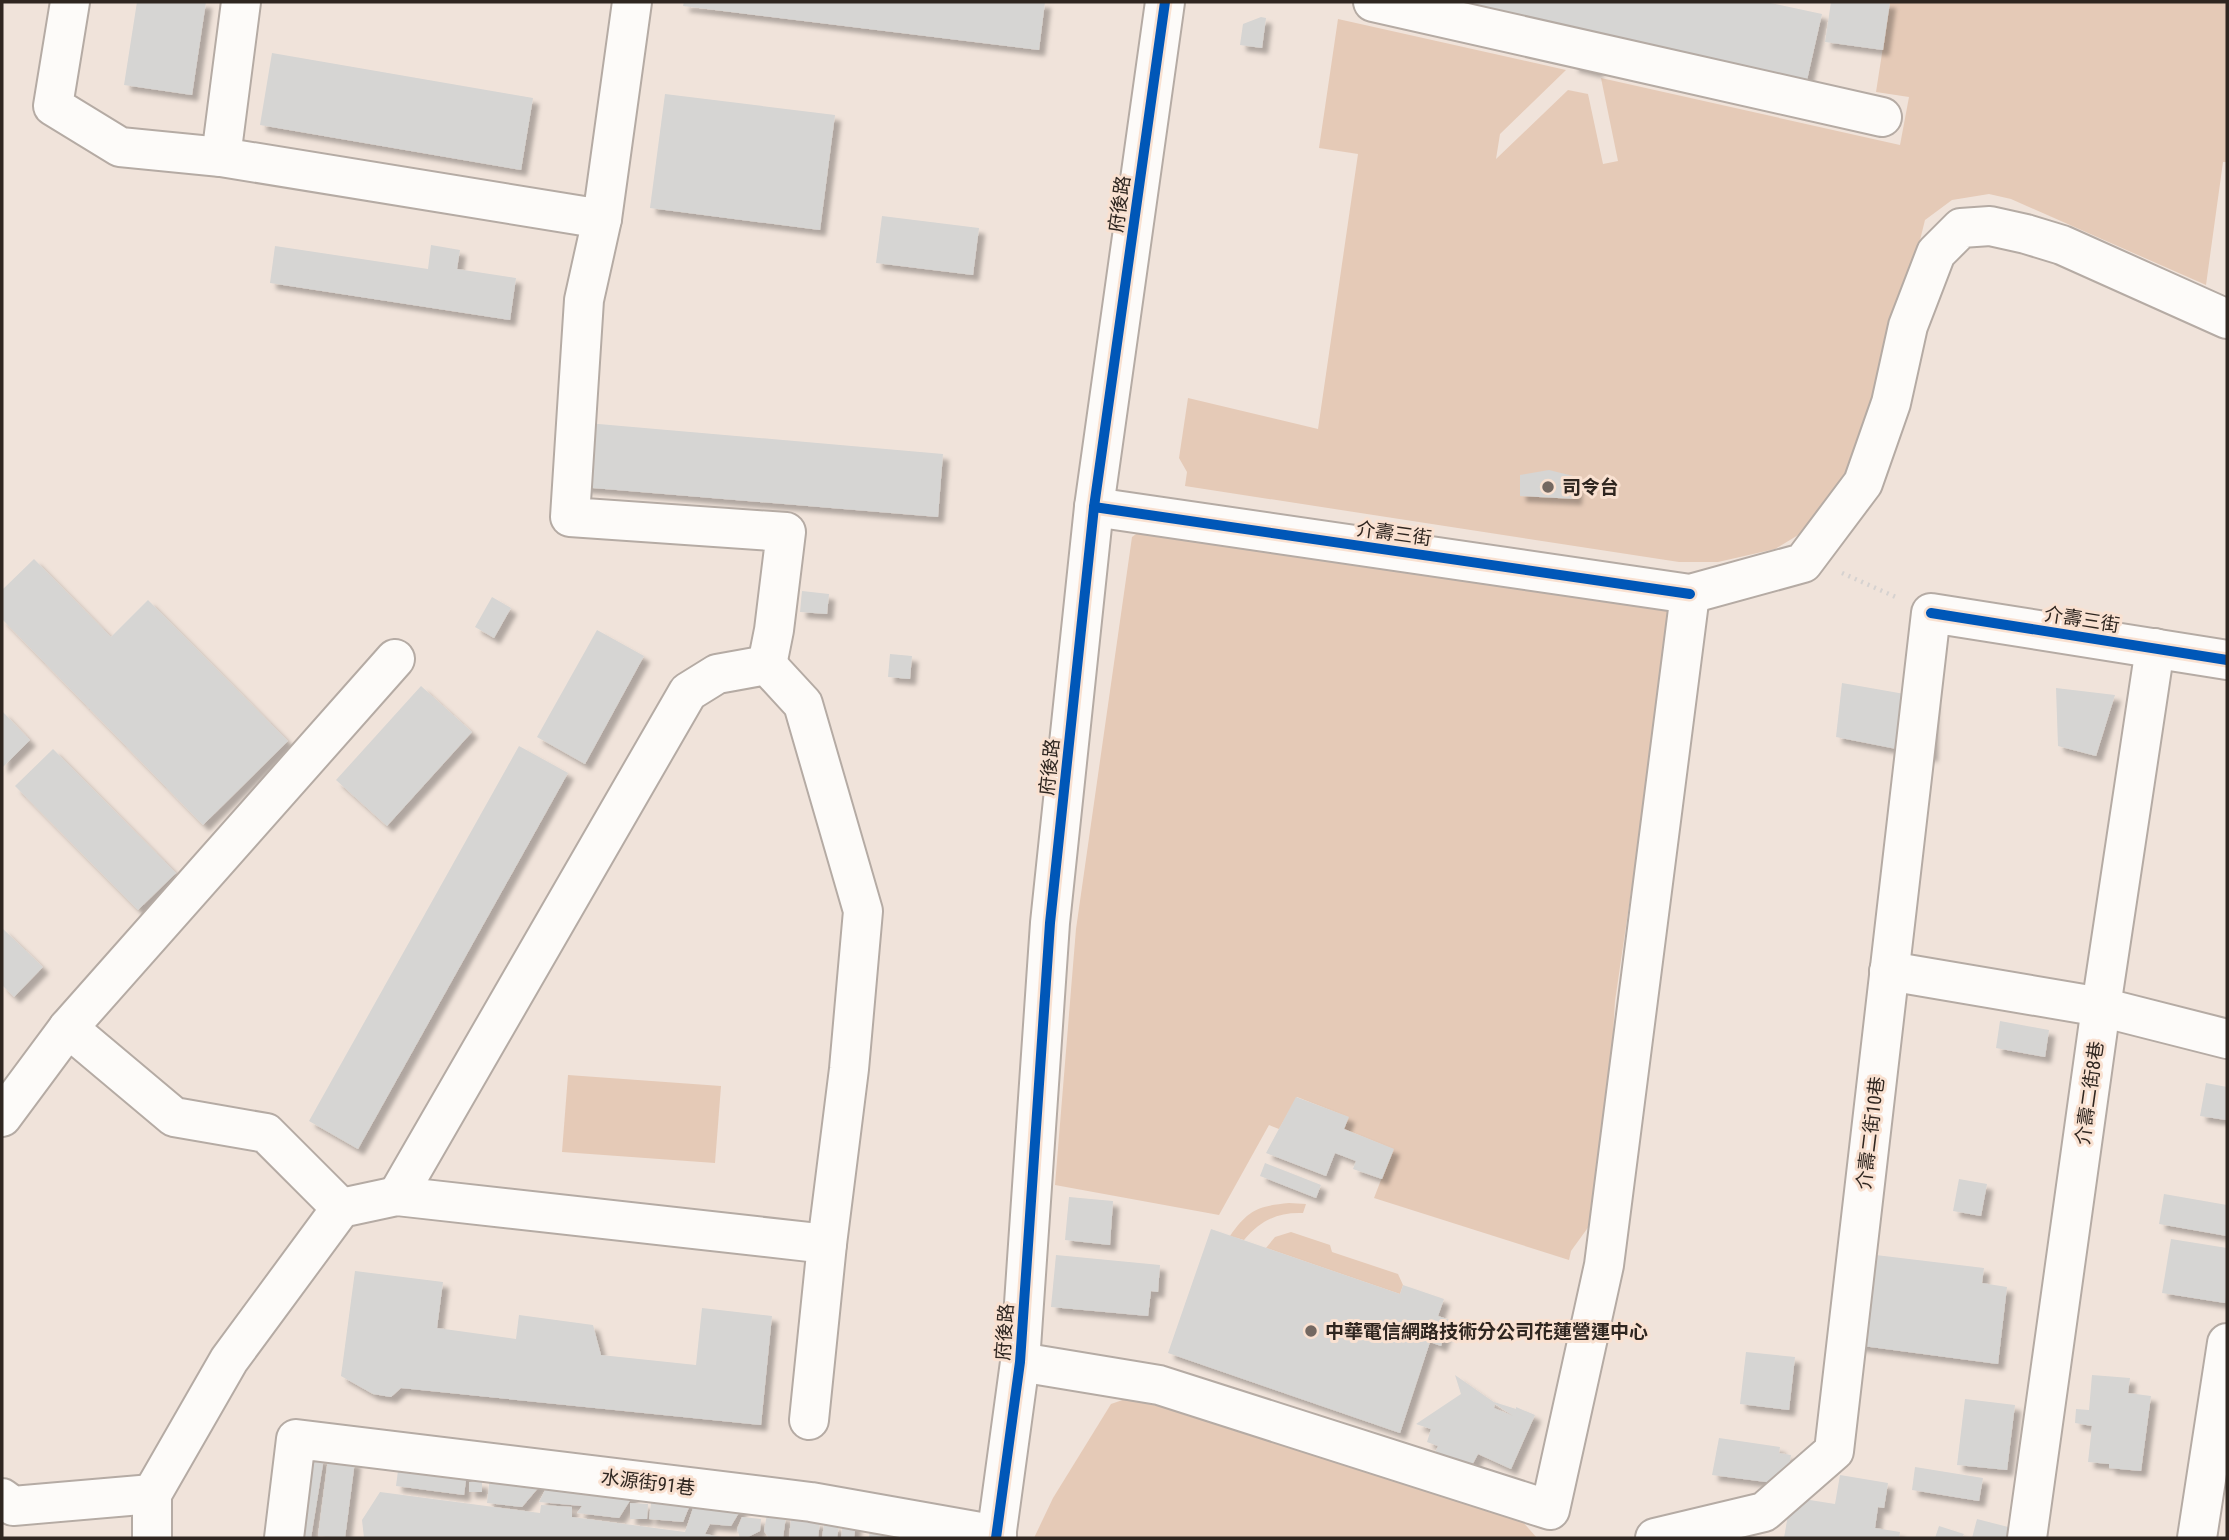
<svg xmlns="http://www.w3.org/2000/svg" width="2229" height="1540" font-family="'Roboto Condensed','Noto Sans TC',sans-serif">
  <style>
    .green { fill: #e5cab7 }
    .building { fill: #d6d5d3; fill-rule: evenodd; filter: url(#shadow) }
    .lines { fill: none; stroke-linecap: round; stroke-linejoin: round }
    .minor-casing { stroke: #b5aba4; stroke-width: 42 }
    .path { stroke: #d6d2d0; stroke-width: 4.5; stroke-dasharray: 2 5; stroke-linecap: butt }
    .minor { stroke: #fdfbf9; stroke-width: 38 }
    .cycleway-casing { stroke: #f9e1d1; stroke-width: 15 }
    .cycleway { stroke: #0057b8; stroke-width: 10 }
    .poi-dot { fill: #736861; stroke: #f9e1d1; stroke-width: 2.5 }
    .labels { text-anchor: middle; stroke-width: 6; stroke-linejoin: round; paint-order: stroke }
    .street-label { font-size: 19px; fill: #2f2620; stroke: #f9e1d1 }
    .poi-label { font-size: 19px; font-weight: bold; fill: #2f2620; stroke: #f9e1d1; text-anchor: start }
  </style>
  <defs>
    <filter id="shadow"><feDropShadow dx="6" dy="6" stdDeviation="2" flood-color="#0004"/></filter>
  </defs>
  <rect width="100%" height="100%" fill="#f0e3da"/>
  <g class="green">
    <polygon points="1890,2 2227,2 2227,162 2223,162 2206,285 2011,199 1989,194 1952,200 1925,220 1890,361 1846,490 1818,523 1775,549 1718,562 1679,562 1185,486 1187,472 1179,458 1188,398 1318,429 1358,154 1319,148 1338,19 1566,70 1500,134 1496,159 1568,90 1588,94 1603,164 1618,161 1601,78 1900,145 1909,97 1876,92"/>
    <polygon points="1146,527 1663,595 1672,613 1615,1001 1607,1133 1592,1222 1571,1251 1569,1260 1374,1198 1393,1149 1344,1129 1348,1117 1297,1097 1279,1129 1269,1125 1219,1215 1055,1185 1076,929 1132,537"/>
    <polygon points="568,1075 721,1086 715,1163 562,1152"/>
    <path d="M1289 1203 1306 1204 1303 1213C1277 1212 1260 1221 1244 1240L1230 1236C1248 1210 1258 1206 1289 1203Z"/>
    <polygon points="1291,1232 1330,1245 1332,1252 1398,1274 1403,1285 1400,1294 1266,1248 1275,1237"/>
    <polygon points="1134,1396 1522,1521 1537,1538 1034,1538 1053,1498 1111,1404"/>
  </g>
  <g class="building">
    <polygon points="137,2 206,2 192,95 124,85"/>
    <polygon points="684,2 1045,2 1039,50 683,6"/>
    <polygon points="1465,2 1766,2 1822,14 1807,80 1605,34 1597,72 1572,66 1580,29"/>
    <polygon points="1831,2 1890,2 1883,50 1825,42"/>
    <polygon points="1261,17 1266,18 1262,48 1240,45 1243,24"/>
    <polygon points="272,53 533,98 521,170 260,125"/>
    <polygon points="665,94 835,115 820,230 650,208"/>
    <polygon points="882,216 979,228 973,275 876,263"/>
    <polygon points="431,245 460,250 457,269 516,278 510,320 270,283 275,246 428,269"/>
    <polygon points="587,423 943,454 938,517 581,487"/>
    <polygon points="1549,470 1577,477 1576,499 1520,496 1520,475"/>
    <polygon points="34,559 111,637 148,600 288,741 203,825 2,619 2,590"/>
    <polygon points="802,591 829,594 827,614 800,612"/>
    <polygon points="492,597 511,608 494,638 475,627"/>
    <polygon points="597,630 644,656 585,764 537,737"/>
    <polygon points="890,654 912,656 910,679 888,677"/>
    <polygon points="1842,683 1933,699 1932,756 1836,737"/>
    <polygon points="421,686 472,732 387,826 336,780"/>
    <polygon points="2056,688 2115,695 2096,756 2058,746"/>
    <polygon points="2,711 30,740 2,768"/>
    <polygon points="519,746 568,773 358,1149 309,1121"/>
    <polygon points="53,749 176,873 138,910 15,786"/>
    <polygon points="2,928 43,967 14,997 2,985"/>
    <polygon points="2000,1021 2049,1030 2045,1057 1996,1048"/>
    <polygon points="2206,1083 2227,1087 2226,1120 2200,1116"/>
    <polygon points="1296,1097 1349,1117 1344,1129 1394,1149 1382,1179 1353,1169 1356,1161 1335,1153 1326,1176 1266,1153"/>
    <polygon points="1265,1163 1321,1185 1316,1198 1260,1176"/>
    <polygon points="1959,1179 1987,1184 1981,1216 1953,1211"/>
    <polygon points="2164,1194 2227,1205 2227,1236 2159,1224"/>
    <polygon points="1069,1197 1113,1201 1110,1245 1065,1240"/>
    <polygon points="1211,1229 1400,1294 1403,1285 1444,1299 1438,1316 1450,1320 1441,1346 1430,1342 1400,1433 1168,1353"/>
    <polygon points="2171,1239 2227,1248 2227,1288 2225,1303 2162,1293"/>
    <polygon points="1859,1253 1984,1268 1982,1283 2007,1287 1998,1364 1848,1344"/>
    <polygon points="1056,1255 1160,1265 1158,1292 1151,1291 1148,1316 1051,1307"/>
    <polygon points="355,1271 443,1282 437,1328 516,1339 519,1315 593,1325 601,1355 696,1365 702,1308 772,1316 761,1425 401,1388 391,1397 373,1394 341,1376"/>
    <polygon points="1746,1352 1795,1357 1789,1410 1740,1404"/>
    <path d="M1455 1375 1495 1403 1494 1402 1516 1409V1407L1535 1415 1511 1469 1478 1454 1470 1469 1435 1453 1438 1446 1427 1442 1431 1429 1416 1424 1461 1394ZM1495 1404 1513 1416 1494 1408Z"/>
    <polygon points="2092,1375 2130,1378 2128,1393 2151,1396 2141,1471 2109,1468 2109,1464 2088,1462 2092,1426 2075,1423 2076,1409 2089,1410"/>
    <polygon points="1965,1399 2015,1405 2007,1470 1957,1465"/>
    <polygon points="1719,1438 1780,1447 1779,1453 1791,1455 1786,1482 1774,1483 1712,1475"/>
    <polygon points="304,1455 324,1458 311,1538 291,1538"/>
    <polygon points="328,1458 355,1461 345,1538 318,1536"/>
    <polygon points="399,1463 467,1472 464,1495 396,1486"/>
    <polygon points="1915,1467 1983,1478 1979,1501 1912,1490"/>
    <polygon points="1840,1475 1888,1483 1884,1508 1878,1507 1875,1528 1900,1532 1899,1538 1784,1538 1791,1497 1835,1504"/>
    <polygon points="490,1476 544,1481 522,1507 487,1503"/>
    <rect x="469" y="1482" width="13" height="10"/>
    <polygon points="548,1484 634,1494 619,1518 577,1513 582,1506 539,1502"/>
    <polygon points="380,1492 540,1513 541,1505 572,1507 572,1517 685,1532 695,1502 743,1506 731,1526 710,1524 705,1534 722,1537 722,1538 364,1538 362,1520"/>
    <polygon points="652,1495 692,1500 683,1522 649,1519"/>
    <polygon points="630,1503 648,1504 647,1519 630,1519"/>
    <polygon points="767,1514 786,1516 783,1538 769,1538 764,1531"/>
    <polygon points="742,1517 761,1519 760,1531 746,1538 740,1538 737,1529"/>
    <polygon points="791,1518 820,1522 818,1538 789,1538"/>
    <polygon points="1977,1519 2012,1528 2009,1538 1972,1538"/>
    <polygon points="843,1521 856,1523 854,1538 841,1538"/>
    <polygon points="824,1524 839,1526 837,1538 822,1538"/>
    <polygon points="870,1526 891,1528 890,1538 869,1538"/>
    <polygon points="1939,1526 1964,1534 1962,1538 1935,1538"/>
  </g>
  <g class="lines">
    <g class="minor-casing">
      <g id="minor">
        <polyline points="70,2 53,106 120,147 221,157 602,219 632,2"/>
        <polyline points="1373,2 1882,117"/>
        <polyline points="221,157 241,2"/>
        <polyline points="602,219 584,300 570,517 786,532 774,630 767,665"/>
        <polyline points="1094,507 1690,594 1803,563 1863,483 1891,403 1908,326 1936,253 1961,228 1990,226 2026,234 2062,245 2227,319"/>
        <polyline points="1889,971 2101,1007 2227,1039"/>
        <polyline points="2,1117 68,1028"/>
        <polyline points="397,1196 688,692 717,674 767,665 803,704 863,911 849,1069 827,1244 809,1420"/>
        <polyline points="341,1208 266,1133 174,1117 68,1028 395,659"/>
        <polyline points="1020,1362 1159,1385 1550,1510 1604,1265 1690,594"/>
        <polyline points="2,1498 13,1506 152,1494"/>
        <polyline points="152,1538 152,1494 229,1360 341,1208 397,1196 827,1244"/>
        <polyline points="284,1538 296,1439 811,1502 997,1535"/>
        <polyline points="996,1538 1020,1362 1050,923 1094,507 1165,2"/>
        <polyline points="1655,1538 1764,1512 1834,1451 1931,613 2227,660"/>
        <polyline points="2027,1538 2101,1007 2155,648"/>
        <polyline points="2197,1538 2227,1343"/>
      </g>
    </g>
    <polyline class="path" points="1842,573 1898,598"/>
    <use href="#minor" class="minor"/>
    <g class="cycleway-casing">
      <g id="cycleway">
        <polyline points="1094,507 1690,594"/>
        <polyline points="1931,613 2227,660"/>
        <polyline points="996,1538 1020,1362 1050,923 1094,507 1165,2"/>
      </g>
    </g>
    <use href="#cycleway" class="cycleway"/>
  </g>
  <g class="poi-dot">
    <circle cx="1548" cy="487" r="7"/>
    <circle cx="1311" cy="1331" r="7"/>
  </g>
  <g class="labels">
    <g class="street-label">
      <text transform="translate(1119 204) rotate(-82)" y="7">府後路</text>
      <text transform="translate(1394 533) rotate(8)" y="7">介壽三街</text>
      <text transform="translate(2082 619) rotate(9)" y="7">介壽三街</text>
      <text transform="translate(1049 767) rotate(-84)" y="7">府後路</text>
      <text transform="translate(2089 1093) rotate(-82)" y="7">介壽二街8巷</text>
      <text transform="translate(1870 1133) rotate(-83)" y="7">介壽二街10巷</text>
      <text transform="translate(1004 1332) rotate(-86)" y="7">府後路</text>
      <text transform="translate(648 1482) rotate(7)" y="7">水源街91巷</text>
    </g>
    <g class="poi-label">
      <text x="1562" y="494">司令台</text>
      <text x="1325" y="1338">中華電信網路技術分公司花蓮營運中心</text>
    </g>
  </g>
  <rect width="2229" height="1540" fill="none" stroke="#2f2620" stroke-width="7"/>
</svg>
